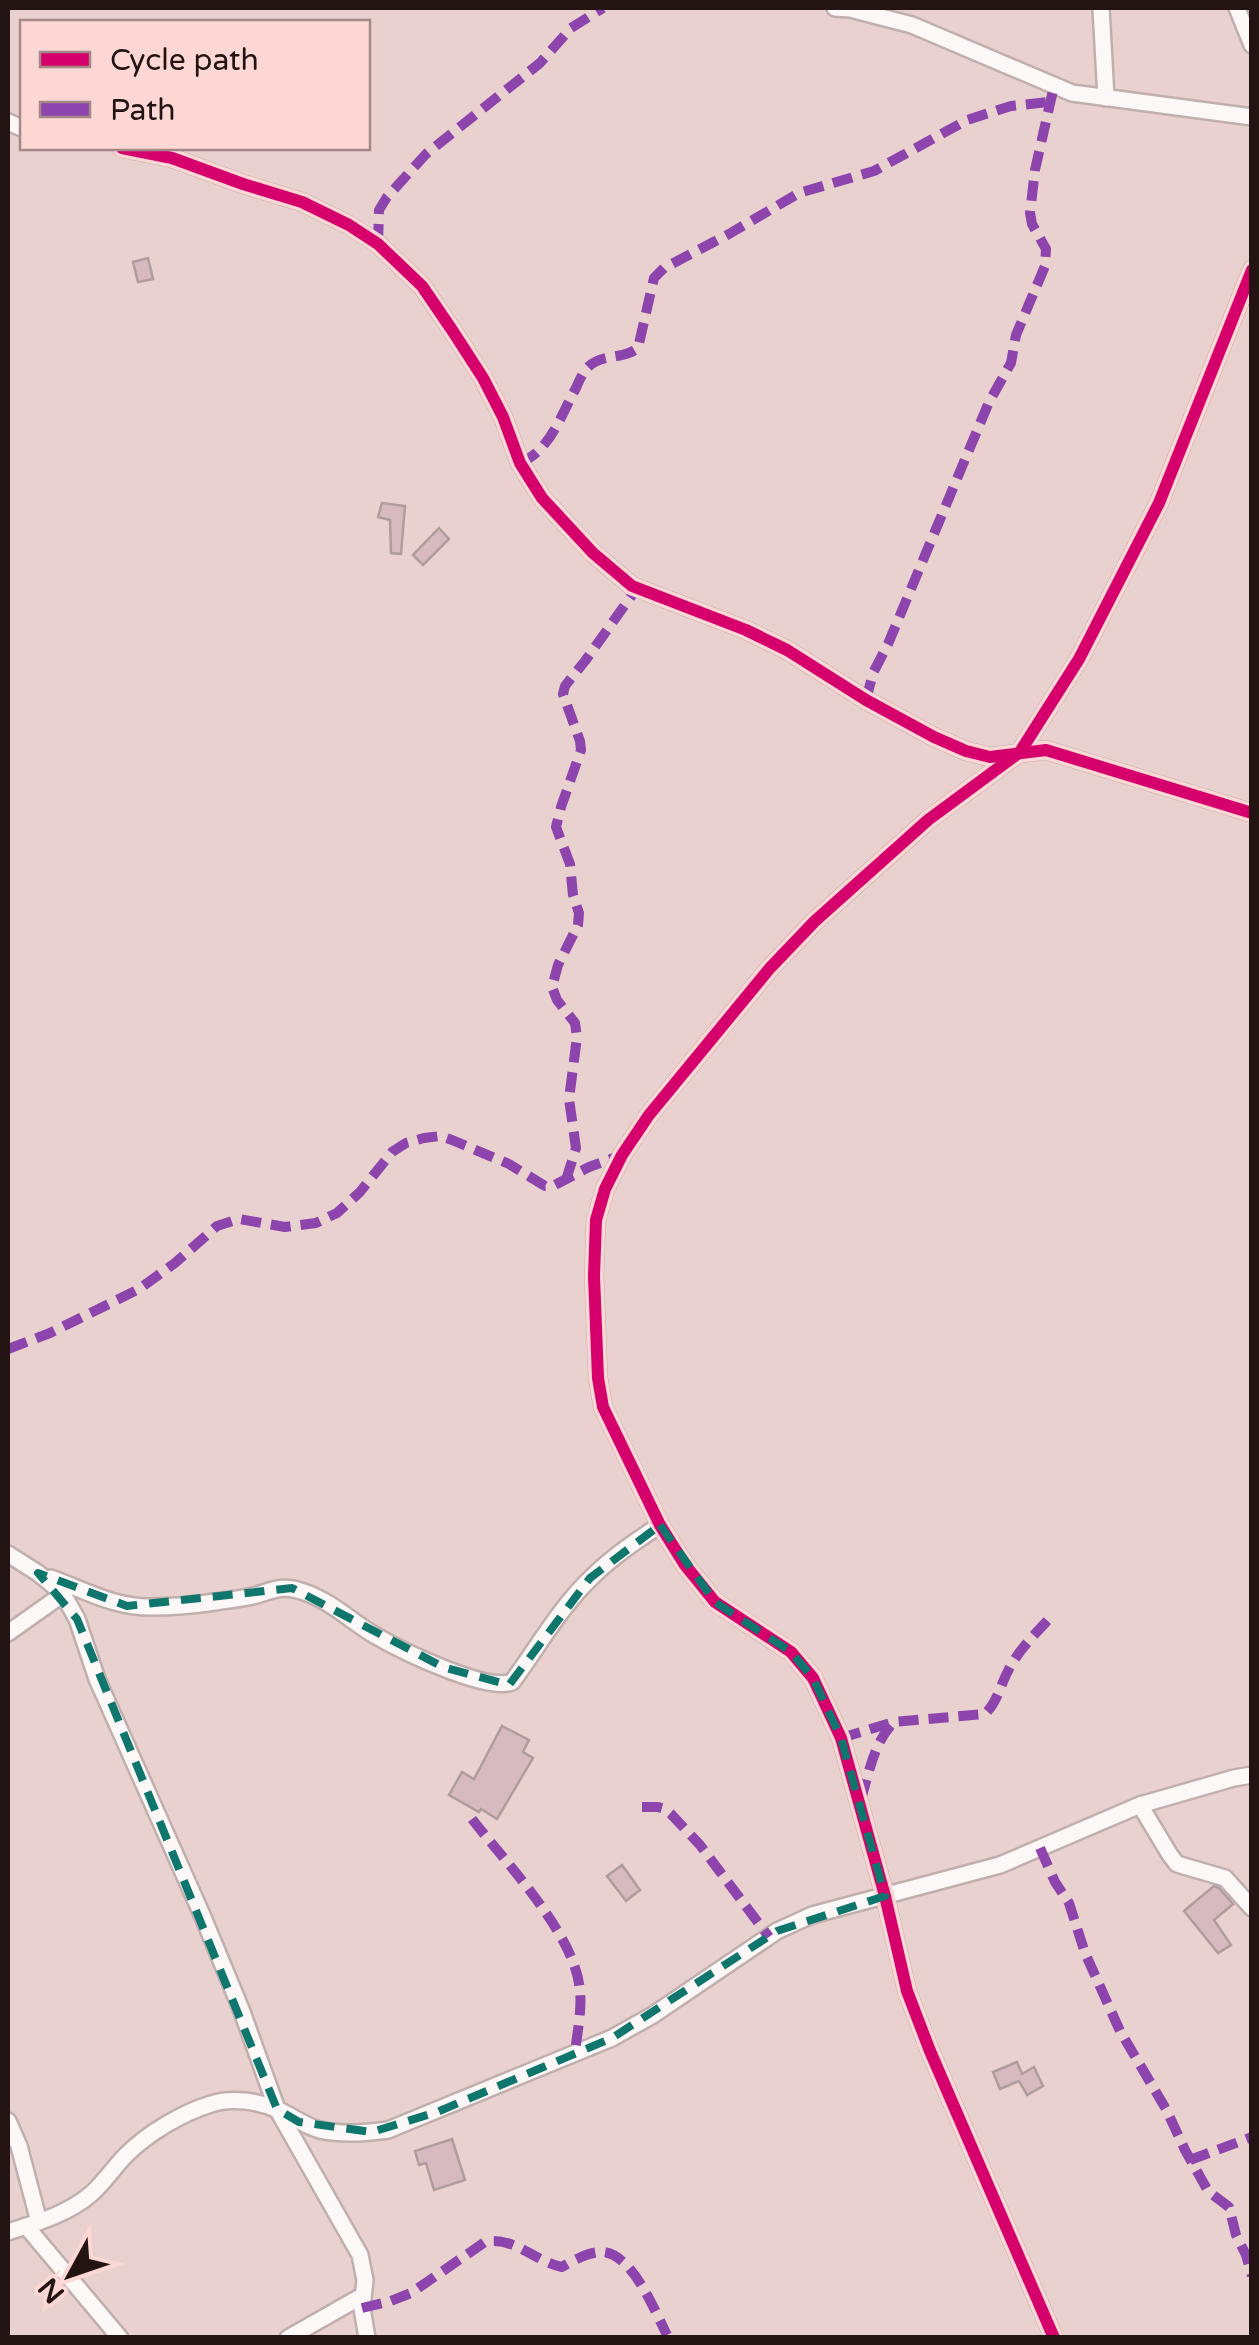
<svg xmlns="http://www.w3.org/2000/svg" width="1259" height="2345" font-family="'Varela Round',sans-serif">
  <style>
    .building { fill: #d7babf; stroke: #af9d9e; stroke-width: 2.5 }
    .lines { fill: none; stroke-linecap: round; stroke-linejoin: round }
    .minor-casing { stroke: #c1afae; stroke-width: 20 }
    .minor { stroke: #fcf8f8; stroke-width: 15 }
    .quiet { stroke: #8e44ad; stroke-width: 10; stroke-dasharray: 20 10; stroke-linecap: butt }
    .cycleway-casing { stroke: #fcd7d4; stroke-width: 19 }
    .cycleway { stroke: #d6006c; stroke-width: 12 }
    .marked { fill: none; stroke: #0f766e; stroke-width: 8; stroke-dasharray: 20 12; stroke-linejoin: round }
  </style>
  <rect width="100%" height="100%" fill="#e9d1cf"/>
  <g class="building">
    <polygon points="148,258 153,279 138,282 133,262"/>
    <polygon points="382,503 405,506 401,554 391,553 390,520 378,517"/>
    <polygon points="439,528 449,539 423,565 413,555"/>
    <polygon points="502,1726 529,1740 523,1752 533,1758 497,1819 481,1809 479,1812 449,1795 462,1772 474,1779"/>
    <polygon points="622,1865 640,1890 626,1901 607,1876"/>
    <polygon points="1214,1886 1219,1888 1233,1904 1214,1920 1231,1945 1218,1953 1184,1911"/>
    <polygon points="1017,2062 1022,2074 1034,2067 1043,2086 1027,2095 1019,2081 1000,2089 993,2072"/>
    <polygon points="452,2139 465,2180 434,2190 426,2163 419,2165 415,2151"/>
  </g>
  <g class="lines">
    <g class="minor-casing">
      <g id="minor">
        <polyline points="835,8 850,9 912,25 1072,93 1252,117"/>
        <polyline points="1101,8 1106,98"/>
        <polyline points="1237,8 1252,45"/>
        <polyline points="8,122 22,128"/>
        <polyline points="122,148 172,158 243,184 302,202 349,225 378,244 422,286 452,330 483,378 503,417 520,463 542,498 593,553 632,586 746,630 787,650 866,700 934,737 966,751 990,757 1046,750 1252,813"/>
        <polyline points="8,1554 38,1573 55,1587 63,1594 77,1619 97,1679 203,1917 241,2009 277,2109 360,2255 365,2280 362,2308 367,2338"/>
        <path d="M51 1578C86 1591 116 1608 153 1607 174 1607 195 1605 215 1602 227 1600 240 1599 253 1596 274 1590 282 1584 304 1592 331 1601 352 1622 376 1636 402 1651 486 1692 512 1682 538 1647 560 1607 592 1577 612 1557 636 1541 660 1525"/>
        <polyline points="8,1633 63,1594"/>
        <polyline points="1140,1805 1170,1855 1177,1864 1225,1878 1252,1908"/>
        <polyline points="8,2121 19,2146 39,2222"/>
        <polyline points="26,2226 120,2338"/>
        <path d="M8 2232C36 2223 68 2214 91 2194 104 2183 114 2167 126 2155 148 2133 182 2113 211 2104 231 2097 259 2101 278 2110 293 2116 304 2126 320 2130 341 2135 367 2133 388 2130L612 2038 653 2015 777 1931 812 1915 1000 1865 1140 1805 1234 1778 1252 1775"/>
        <polyline points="288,2338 362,2296"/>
        <polyline points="1054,2338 930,2051 907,1991 885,1896 841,1738 813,1678 791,1652 715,1602 685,1565 660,1525 603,1407 598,1378 594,1276 596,1220 605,1189 622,1155 649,1115 770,968 815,921 928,820 1020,752 1079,659 1159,503 1252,270"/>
      </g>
    </g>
    <use href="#minor" class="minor"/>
    <g class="quiet">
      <polyline points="378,244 379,210 387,197 426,154 540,63 571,28 603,8"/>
      <path d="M520 463C550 451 561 415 576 388 579 381 582 374 587 368 601 353 623 360 638 348L654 278 664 268 729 234 799 193 874 171 967 120 1011 106 1049 102"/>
      <polyline points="866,700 873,673 888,644 989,402 1011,363 1016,335 1045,266 1046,249 1032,224 1030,213 1035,170 1054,86"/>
      <polyline points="566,1180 576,1148 569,1099 577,1037 575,1023 557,1000 552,987 558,965 578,925 579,913 573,895 570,864 556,827 561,807 581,750 580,741 563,694 565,686 585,661 637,588"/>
      <polyline points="8,1349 50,1333 139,1289 175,1263 217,1226 239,1219 285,1227 316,1223 337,1213 360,1192 392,1152 406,1143 424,1138 440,1136 452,1140 509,1164 545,1186 553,1186 589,1167 622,1155"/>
      <path d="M841 1738 894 1722 985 1714C998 1701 1000 1686 1008 1671 1018 1651 1033 1636 1048 1620"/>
      <path d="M861 1799C869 1773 874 1742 894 1722"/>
      <polyline points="642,1807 658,1807 665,1809 671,1814 700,1845 769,1937"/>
      <path d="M472 1819C506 1863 576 1935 580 1991 582 2011 577 2033 575 2053"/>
      <polyline points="1040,1848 1055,1882 1069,1903 1085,1953 1120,2031 1166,2109 1185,2150 1208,2191 1229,2207 1236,2235 1246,2255 1252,2276"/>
      <polyline points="1190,2160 1252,2137"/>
      <path d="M362 2308 391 2301 411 2293 485 2242C515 2236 535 2262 562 2267 572 2261 587 2253 599 2252 631 2249 655 2312 667 2335"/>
    </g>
    <g class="cycleway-casing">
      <g id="cycleway">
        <polyline points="122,148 172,158 243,184 302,202 349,225 378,244 422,286 452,330 483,378 503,417 520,463 542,498 593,553 632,586 746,630 787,650 866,700 934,737 966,751 990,757 1046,750 1252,813"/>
        <polyline points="1054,2338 930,2051 907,1991 885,1896 841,1738 813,1678 791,1652 715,1602 685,1565 660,1525 603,1407 598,1378 594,1276 596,1220 605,1189 622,1155 649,1115 770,968 815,921 928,820 1020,752 1079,659 1159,503 1252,270"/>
      </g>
    </g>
    <use href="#cycleway" class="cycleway"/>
  </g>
  <path class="marked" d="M660 1525 715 1602 791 1652 813 1678 841 1738 885 1896 777 1931 612 2038 437 2112 372 2132 299 2122 277 2109 77 1619 38 1573 127 1606 292 1588 443 1667 509 1685 590 1578Z"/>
  <rect width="1259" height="2345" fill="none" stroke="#231413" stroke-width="20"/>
  <rect x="20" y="20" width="350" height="130" fill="#fcd7d4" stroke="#a58987" stroke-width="2.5"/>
  <rect x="40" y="52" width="50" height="15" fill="#d6006c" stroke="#a58987" stroke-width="2.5"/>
  <text x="110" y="70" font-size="30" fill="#231413">Cycle path</text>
  <rect x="40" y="102" width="50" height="15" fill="#8e44ad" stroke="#a58987" stroke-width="2.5"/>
  <text x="110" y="120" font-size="30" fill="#231413">Path</text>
  <g transform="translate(70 2275) rotate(230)" stroke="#fcd7d4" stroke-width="8" paint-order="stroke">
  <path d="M0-8L18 38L0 25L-18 38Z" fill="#231413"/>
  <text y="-15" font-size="28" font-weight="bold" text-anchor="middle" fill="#231413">N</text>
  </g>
</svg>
